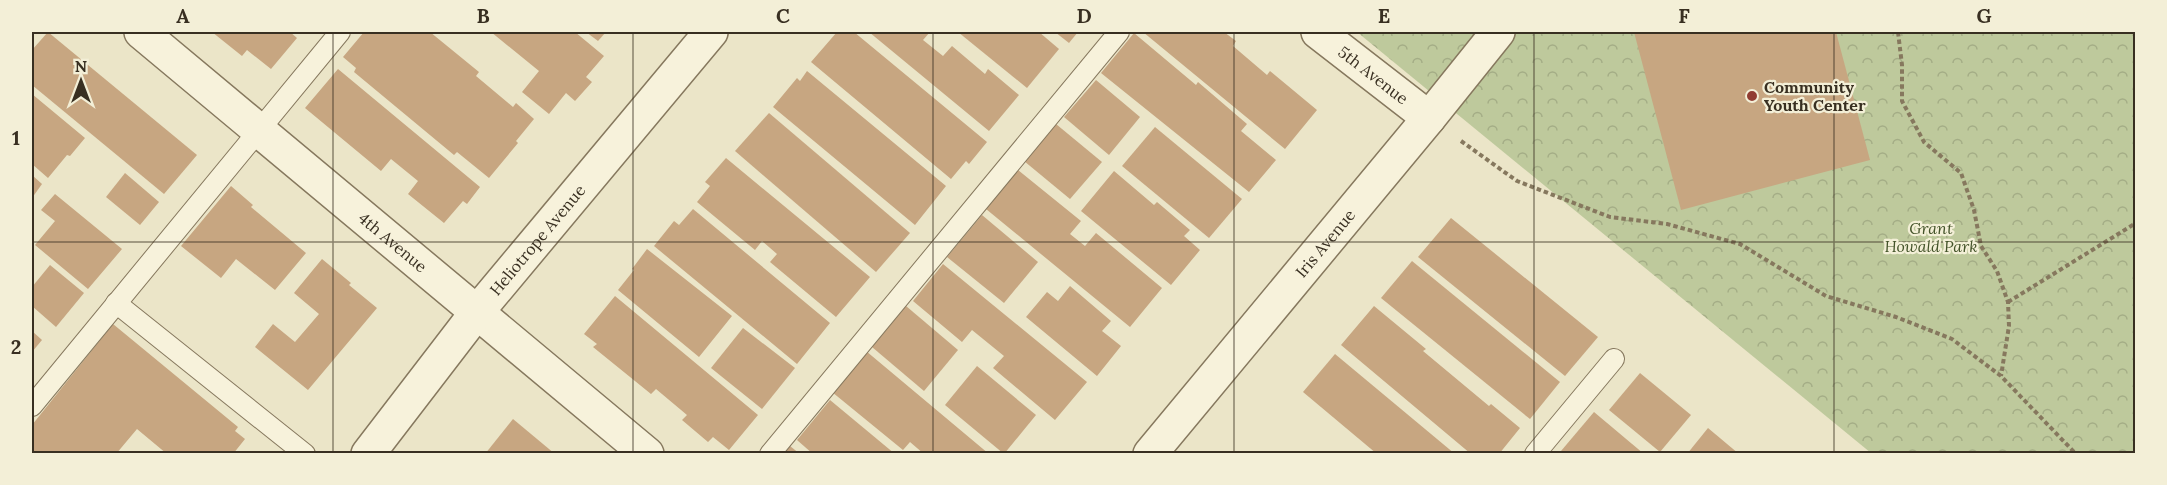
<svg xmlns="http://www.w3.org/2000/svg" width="2167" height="485" font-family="Lora,serif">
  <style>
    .park { fill: url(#park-crowns) }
    .building { fill: #c7a681 }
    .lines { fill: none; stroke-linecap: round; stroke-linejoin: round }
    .lane-casing { stroke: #86785e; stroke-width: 22 }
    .street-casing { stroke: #86785e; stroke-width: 36 }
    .path { stroke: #86785e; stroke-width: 4; stroke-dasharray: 4.5 3; stroke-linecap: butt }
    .lane { stroke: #f7f2db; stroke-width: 20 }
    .street { stroke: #f7f2db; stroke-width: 33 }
    .grid { fill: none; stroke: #382f21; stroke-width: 1.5; stroke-opacity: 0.55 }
    .poi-dot { fill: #913d32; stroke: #f3efd7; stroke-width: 2 }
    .labels { text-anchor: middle; stroke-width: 4.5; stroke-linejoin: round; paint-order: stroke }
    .street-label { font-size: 16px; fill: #382f21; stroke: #f3efd7 }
    .poi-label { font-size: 16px; font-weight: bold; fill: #382f21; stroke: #f3efd7; text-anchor: start }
    .park-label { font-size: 16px; font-style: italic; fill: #435329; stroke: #f3efd7 }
    .neatline { fill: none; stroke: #382f21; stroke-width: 2 }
    .grid-label { font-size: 20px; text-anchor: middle; font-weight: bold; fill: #382f21 }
  </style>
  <defs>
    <pattern id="park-crowns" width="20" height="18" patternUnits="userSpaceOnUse" patternTransform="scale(1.5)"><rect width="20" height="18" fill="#bec99c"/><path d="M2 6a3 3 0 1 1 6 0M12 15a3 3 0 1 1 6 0" fill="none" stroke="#a4ad86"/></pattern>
  </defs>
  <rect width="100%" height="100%" fill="#ebe5c8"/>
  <polygon class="park" points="1357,32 2135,32 2135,453 1871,453"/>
  <g class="building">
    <polygon points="48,32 197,155 164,194 32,85 32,50"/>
    <polygon points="212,32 290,32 297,38 271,69 247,50 242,56"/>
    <polygon points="364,32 430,32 479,72 476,76 513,107 516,103 534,119 516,141 518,143 489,178 457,152 454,155 354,72 356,68 343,57"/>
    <polygon points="491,32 575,32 604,56 586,77 592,82 575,101 566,93 549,114 522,92 539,71"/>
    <polygon points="586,32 606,32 598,41"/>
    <polygon points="837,32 854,32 987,142 969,164 966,161 951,179 811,62"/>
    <polygon points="869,32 930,32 923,40 943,56 952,46 985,74 988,69 1019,95 989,131"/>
    <polygon points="958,32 1039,32 1059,49 1027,88"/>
    <polygon points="1055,32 1078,32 1069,43"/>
    <polygon points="1143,32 1224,32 1236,41 1233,46 1267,75 1270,71 1317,110 1285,149"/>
    <polygon points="1634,32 1836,32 1870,160 1681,210"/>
    <polygon points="1134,33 1196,85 1198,82 1247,124 1241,131 1276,160 1249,192 1101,73"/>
    <polygon points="338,69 480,187 467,204 463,201 444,223 408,194 418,181 391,159 381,171 305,108"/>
    <polygon points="807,71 946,186 915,225 773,107 797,78 800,81"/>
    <polygon points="1096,80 1140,117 1109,155 1064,117"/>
    <polygon points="32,94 85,138 70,156 67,155 48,178 32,164"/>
    <polygon points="769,113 910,233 876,272 735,151"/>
    <polygon points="1056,124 1102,162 1070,199 1024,161"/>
    <polygon points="1155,127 1242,199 1209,238 1122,166"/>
    <polygon points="726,158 870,277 836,317 770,262 777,254 762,241 755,250 697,202 710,186 705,182"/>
    <polygon points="1018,170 1081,221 1070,234 1085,246 1096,233 1162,288 1130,327 986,209"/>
    <polygon points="1114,171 1154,205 1157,202 1190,230 1184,236 1200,250 1171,285 1081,211"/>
    <polygon points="125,173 159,202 140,225 106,197"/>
    <polygon points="32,175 42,184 32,198"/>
    <polygon points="231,186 253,205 251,207 306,253 275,290 236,259 221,278 181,246"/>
    <polygon points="55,194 122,249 88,289 35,245 55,221 41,210"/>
    <polygon points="693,209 830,323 797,364 654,246 674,221 679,225"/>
    <polygon points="982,215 1038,262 1004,303 947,257"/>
    <polygon points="1451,218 1598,337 1565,376 1418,257"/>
    <polygon points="647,249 732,316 699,357 618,290 634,270 632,269"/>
    <polygon points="322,259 351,283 349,285 377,308 308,390 255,347 273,324 295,342 319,314 294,293"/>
    <polygon points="1412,261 1560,382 1530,419 1381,298"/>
    <polygon points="943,264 1087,382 1055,420 993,368 1004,356 972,330 962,342 913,301"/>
    <polygon points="50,265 84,293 56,327 32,306 32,287"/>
    <polygon points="1070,286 1111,321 1102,331 1121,346 1097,376 1026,317 1047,292 1058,301"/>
    <polygon points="615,296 758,415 729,450 713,437 708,442 682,420 687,415 656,389 651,394 593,347 597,344 584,334"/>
    <polygon points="906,306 958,350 924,391 872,347"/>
    <polygon points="1374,306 1426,349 1423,351 1489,406 1491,404 1520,428 1499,454 1471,454 1341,345"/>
    <polygon points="113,324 238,427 235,431 245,439 233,454 167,454 137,429 116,454 32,454 32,425"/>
    <polygon points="743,328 795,368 762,409 711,368"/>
    <polygon points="32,331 42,340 32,352"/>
    <polygon points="866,351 989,454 924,454 910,442 903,450 832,392"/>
    <polygon points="1335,354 1455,454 1377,454 1303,392"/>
    <polygon points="977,366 1036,415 1004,454 945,405"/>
    <polygon points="1640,373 1691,415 1660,452 1609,410"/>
    <polygon points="830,400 895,454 813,454 797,440"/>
    <polygon points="1594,412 1644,454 1564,454 1561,451"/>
    <polygon points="513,419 555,454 485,454"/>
    <polygon points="1708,428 1739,454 1687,454"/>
    <polygon points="790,446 800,454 784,454"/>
  </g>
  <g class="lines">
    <g class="lane-casing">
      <g id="lane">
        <polyline points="116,303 305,454"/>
        <polyline points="32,406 340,32"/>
        <polyline points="770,454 1119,32"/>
        <polyline points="1535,454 1614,359"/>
      </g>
    </g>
    <g class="street-casing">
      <g id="street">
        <path id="s1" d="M141 32 647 454"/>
        <path id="s2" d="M1318 32 1429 118"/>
        <path id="s3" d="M368 454 477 312 711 32"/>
        <path id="s4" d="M1150 454 1429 118 1498 32"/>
      </g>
    </g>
    <g class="path">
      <polyline points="1898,32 1902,65 1902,101 1924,142 1961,173 1974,210 1981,246 1997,271 2008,302 2009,326 2001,376"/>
      <polyline points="1461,141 1517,181 1610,217 1667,224 1740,244 1826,296 1896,317 1952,339 2001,376 2076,454"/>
      <polyline points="2008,302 2136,223"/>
    </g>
    <use href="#lane" class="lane"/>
    <use href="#street" class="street"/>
  </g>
  <path class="grid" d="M333 32V454M633 32V454M933 32V454M1234 32V454M1534 32V454M1834 32V454M32 242H2136"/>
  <circle class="poi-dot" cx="1752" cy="96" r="6"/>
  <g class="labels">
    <g class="street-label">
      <text dy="6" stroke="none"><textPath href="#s2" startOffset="70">5th Avenue</textPath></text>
      <text dy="6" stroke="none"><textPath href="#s3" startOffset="273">Heliotrope Avenue</textPath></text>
      <text dy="6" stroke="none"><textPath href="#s1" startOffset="328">4th Avenue</textPath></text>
      <text dy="6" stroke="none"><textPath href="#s4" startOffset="274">Iris Avenue</textPath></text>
    </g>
    <g class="poi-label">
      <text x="1764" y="93">Community<tspan x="1764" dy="18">Youth Center</tspan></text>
    </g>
    <g class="park-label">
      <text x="1931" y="234">Grant<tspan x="1931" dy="18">Howald Park</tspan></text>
    </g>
  </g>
  <rect width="2167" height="485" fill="none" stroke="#f3efd7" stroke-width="66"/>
  <g transform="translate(81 81)" stroke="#f3efd7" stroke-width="4.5" paint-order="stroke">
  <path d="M0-4.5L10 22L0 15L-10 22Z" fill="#382f21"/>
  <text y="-9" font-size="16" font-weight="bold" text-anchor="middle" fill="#382f21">N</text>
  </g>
  <rect x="33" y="33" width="2101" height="419" class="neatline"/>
  <g class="grid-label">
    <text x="183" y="23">A</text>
    <text x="483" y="23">B</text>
    <text x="783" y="23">C</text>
    <text x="1084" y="23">D</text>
    <text x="1384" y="23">E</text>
    <text x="1684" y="23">F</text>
    <text x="1984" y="23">G</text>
    <text x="16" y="145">1</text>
    <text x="16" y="354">2</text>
  </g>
</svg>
